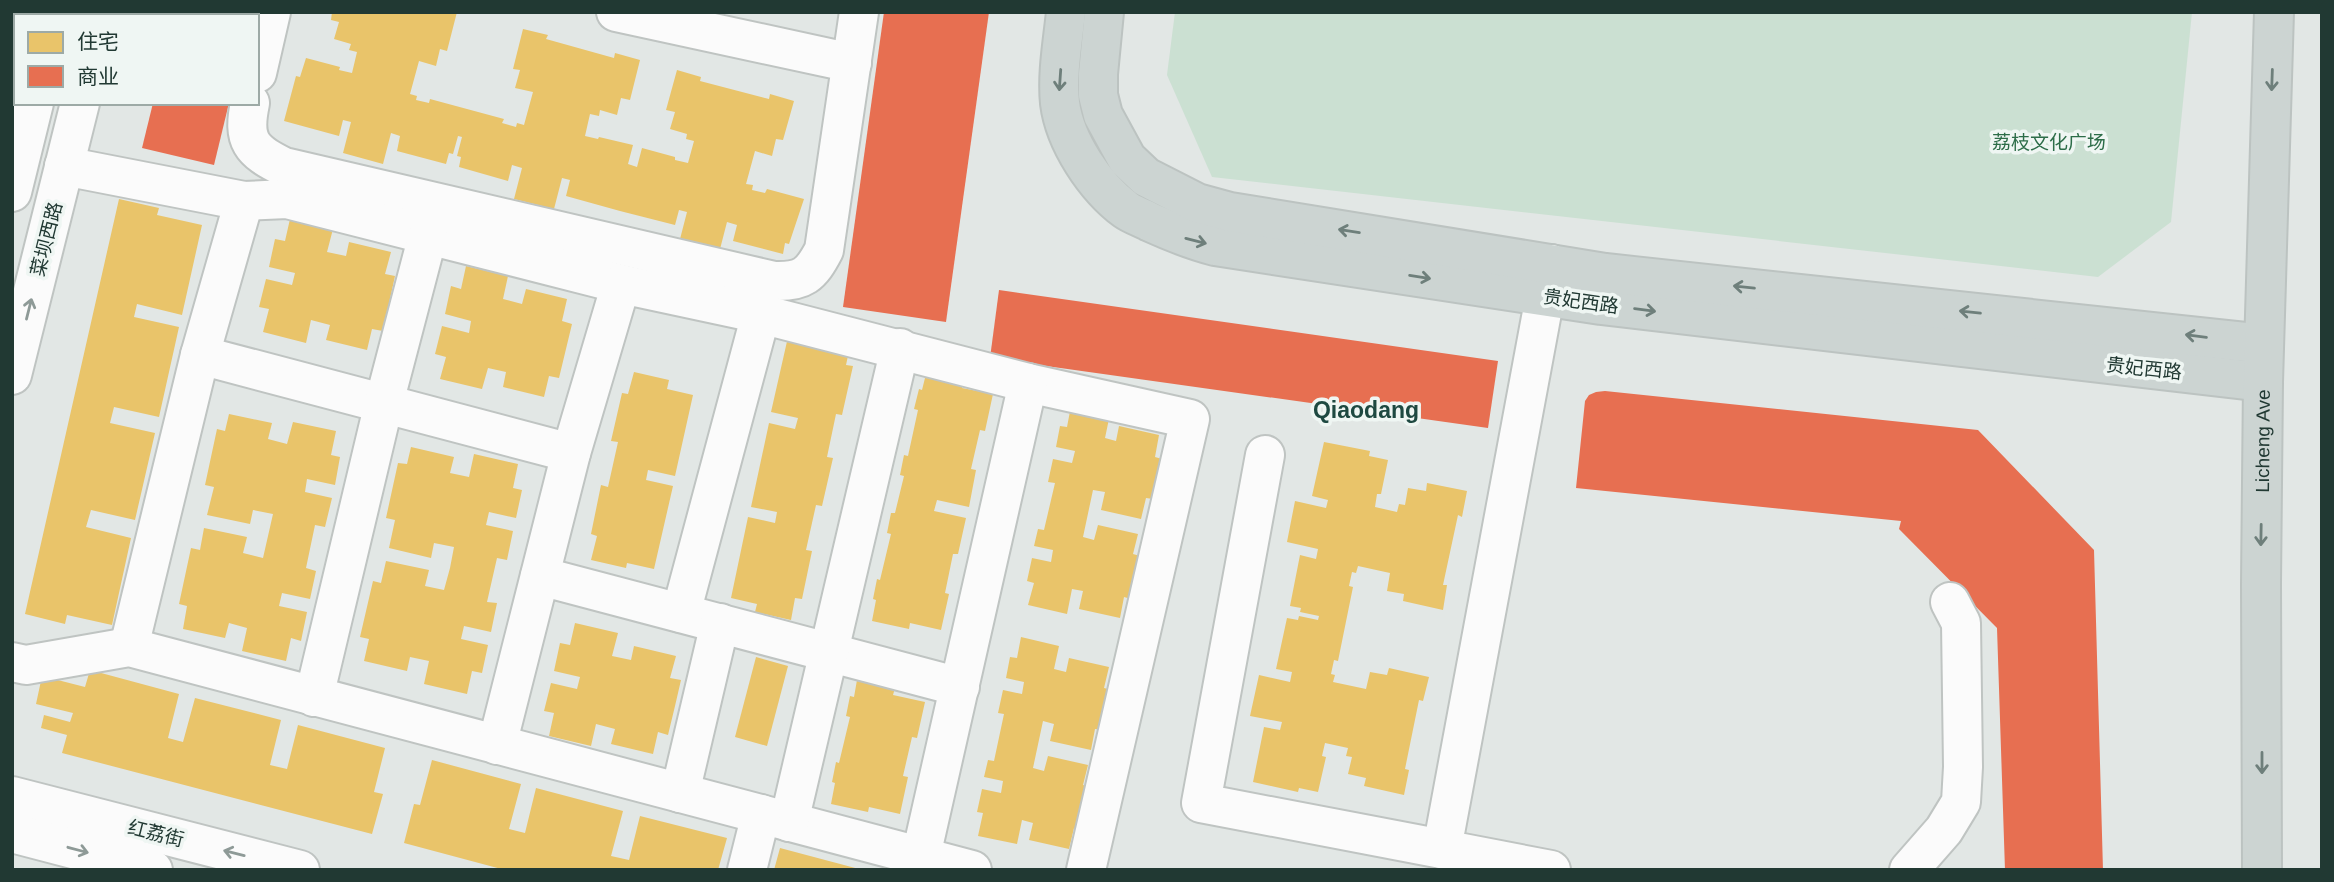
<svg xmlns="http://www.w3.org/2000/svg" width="2334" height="882" font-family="Arial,'Noto Sans SC',sans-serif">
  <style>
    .green { fill: #cbe0d2 }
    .homes { fill: #e9c46a }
    .shops { fill: #e76f51 }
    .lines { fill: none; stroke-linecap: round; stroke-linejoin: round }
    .minor-casing { stroke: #bfc4c2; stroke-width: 42 }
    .major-casing { stroke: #bcc3c1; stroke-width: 42 }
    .minor { stroke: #fbfbfb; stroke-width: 38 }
    .major { stroke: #ccd4d2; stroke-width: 38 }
    .oneway { stroke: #6e7f7b }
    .oneway2 { stroke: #8e9a97 }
    .labels { text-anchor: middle; stroke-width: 7; stroke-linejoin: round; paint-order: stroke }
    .park-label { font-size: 19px; fill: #2d6d49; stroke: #eff6f3 }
    .street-label { font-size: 19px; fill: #213933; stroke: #eff6f3 }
    .quarter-label { font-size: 23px; font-weight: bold; fill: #1e4941; stroke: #eff6f3 }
  </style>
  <rect width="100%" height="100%" fill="#e2e7e5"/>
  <polygon class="green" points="1175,12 2192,12 2171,222 2098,277 1212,177 1167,75"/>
  <g class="homes">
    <polygon points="332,12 457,12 447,51 440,49 436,66 419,61 410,94 417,96 416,100 429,103 430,99 504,119 502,123 516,127 517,123 524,125 533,92 515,88 520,70 513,69 523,29 548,35 546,39 614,58 615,53 640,60 630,100 621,98 617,115 600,110 599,116 590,114 585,136 598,139 599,137 633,145 628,164 637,167 642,148 675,157 675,160 688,163 694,141 686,139 687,134 670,129 675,112 666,110 677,70 701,77 700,81 769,99 770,94 794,101 783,140 776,139 772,156 755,151 746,184 753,185 752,190 765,193 767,189 804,199 789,244 785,243 783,254 733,241 737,225 727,222 719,253 679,243 687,212 679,210 675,225 620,211 566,196 570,180 562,178 554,209 514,199 522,168 512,165 508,181 459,167 461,157 457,156 462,137 458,136 453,154 449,153 446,164 397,151 400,136 391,133 383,164 343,153 351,122 343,120 339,136 284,121 296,76 300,77 306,58 340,67 339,70 352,73 357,52 349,50 351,44 334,39 339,22 331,20"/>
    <polygon points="119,199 159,208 157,215 202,225 182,315 137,304 134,317 179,327 159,417 114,407 110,423 155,433 135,520 91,510 86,527 131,538 112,625 67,615 65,624 25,614"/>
    <polygon points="290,219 333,229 327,252 346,256 349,242 391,252 385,274 395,276 383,331 372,329 367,350 326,340 330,325 311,320 306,343 263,332 269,309 259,307 266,279 292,285 295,273 269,267 275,239 285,241"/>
    <polygon points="466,266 508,276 503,299 522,304 526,289 567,299 562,321 572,324 559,378 549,376 544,397 503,387 506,372 488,368 482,389 440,379 446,357 435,354 442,326 469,333 471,321 445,314 451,286 461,289"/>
    <polygon points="788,337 851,342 846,365 853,366 842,415 836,414 827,457 833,458 822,506 816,505 806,550 812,551 802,599 795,598 791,620 755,612 757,604 731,598 748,517 775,523 777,512 751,507 769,423 795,429 798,418 771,412"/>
    <polygon points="634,372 669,380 667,389 693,395 675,476 648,470 646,480 673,486 654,569 627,563 626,568 591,560 597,536 591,534 601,485 608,487 618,442 611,441 622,393 628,394"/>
    <polygon points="926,374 963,382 962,388 993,394 985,431 980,430 971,469 976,470 969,507 937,500 934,511 966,518 958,554 953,554 945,593 949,594 941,630 910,623 909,629 872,621 876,600 873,599 877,579 880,580 891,534 887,533 891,513 895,513 904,476 900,475 904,455 908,456 918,410 914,409 919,389 922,390"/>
    <polygon points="1071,406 1110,414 1105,438 1116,441 1119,426 1159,435 1155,457 1162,459 1153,499 1146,498 1141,519 1101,510 1105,492 1093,490 1083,537 1094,540 1098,525 1138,534 1133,554 1140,556 1131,599 1124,597 1120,618 1079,609 1083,591 1072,589 1067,614 1028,605 1034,583 1027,581 1032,558 1051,562 1053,550 1034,546 1038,529 1044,530 1055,483 1048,482 1053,459 1072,463 1075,451 1056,447 1060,426 1067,427"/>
    <polygon points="229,414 272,423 268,439 287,444 293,422 336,431 331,455 340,457 335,485 307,479 305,492 332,498 325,527 315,525 306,568 316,571 310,599 282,593 279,606 307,612 301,641 291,638 286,661 242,651 247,628 229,623 225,638 183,629 187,606 179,604 191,548 200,550 204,528 247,537 243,553 263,558 273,514 253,510 250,524 207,515 214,487 205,485 217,429 225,431"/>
    <polygon points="1324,442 1370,451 1369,456 1388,460 1381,494 1377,494 1375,507 1397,512 1399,504 1405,505 1408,488 1426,491 1427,483 1467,491 1462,517 1458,515 1443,585 1447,585 1443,610 1403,601 1404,594 1387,591 1390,573 1358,566 1356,573 1352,572 1349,586 1353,587 1338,661 1334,660 1331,674 1335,675 1333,682 1366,689 1370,672 1387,675 1389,668 1429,677 1423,701 1419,700 1405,769 1409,770 1404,795 1364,786 1366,778 1348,774 1352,757 1346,756 1348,748 1325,743 1322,756 1326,757 1318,792 1299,788 1298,792 1253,782 1264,727 1280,730 1282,722 1250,716 1259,675 1290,682 1292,672 1276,669 1287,618 1298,620 1299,616 1318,620 1319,616 1300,612 1301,608 1290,606 1300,555 1316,559 1318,549 1287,542 1295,501 1326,508 1328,500 1312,496"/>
    <polygon points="411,447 454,457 450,473 469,477 474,454 518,464 513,488 522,490 516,518 489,512 486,525 513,531 507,560 497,558 487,602 497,603 491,632 464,626 461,639 488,645 482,673 472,671 467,694 424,684 429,661 410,657 407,671 364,661 369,639 360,637 373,581 381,583 386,561 429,570 425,586 444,590 450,568 454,547 434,543 431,558 389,548 395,520 386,518 398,463 407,464"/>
    <polygon points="575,623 618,633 612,656 631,660 634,646 676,656 670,678 681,680 675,706 668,735 658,732 653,754 611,744 615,729 596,724 591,746 549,736 554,713 544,711 551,683 577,689 580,677 554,671 560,643 570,645"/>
    <polygon points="1021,637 1059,646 1054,669 1066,672 1069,658 1109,667 1104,688 1112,690 1103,730 1095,729 1091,750 1050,741 1054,724 1043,721 1033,768 1044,771 1048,756 1088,765 1083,785 1090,787 1081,829 1074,828 1069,849 1029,840 1033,823 1022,820 1017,844 978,836 983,813 977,812 982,789 1001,793 1003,781 984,777 988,760 994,761 1004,714 998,713 1003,690 1022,694 1024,682 1006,678 1010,657 1017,658"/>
    <polygon points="756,657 788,666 767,746 735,737"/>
    <polygon points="90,670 179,694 168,738 183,742 195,698 281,720 270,765 287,769 298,725 385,748 374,792 383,794 372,834 62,753 67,735 41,728 44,715 70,722 73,713 36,704 42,676 85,687"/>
    <polygon points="857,680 895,688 893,695 925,702 917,738 912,737 903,776 908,777 900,814 869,807 868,812 831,804 835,783 832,782 836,762 839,763 850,717 846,716 850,696 854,697"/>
    <polygon points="432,760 521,784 509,829 525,833 536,788 623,811 611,856 629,860 640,816 727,838 718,870 505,870 404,843 414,804 420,805"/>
    <polygon points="780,848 859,869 859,870 774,870"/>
  </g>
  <g class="shops">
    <polygon points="175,12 250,12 250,16 174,16"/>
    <polygon points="884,12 989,12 946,322 843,307"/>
    <polygon points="153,103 229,103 214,165 142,148"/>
    <polygon points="999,290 1498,361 1488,428 990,358"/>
    <polygon points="1605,391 1978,430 2094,550 2103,870 2005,870 1997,628 1899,529 1901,521 1576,488 1585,401 1589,395 1596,392"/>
  </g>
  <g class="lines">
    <g class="minor-casing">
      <g id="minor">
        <polyline points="616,12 852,63"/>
        <polyline points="58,16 64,12"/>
        <polyline points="109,16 111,12"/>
        <polyline points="257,73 271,12"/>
        <path d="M250 103C242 141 251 151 284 167L774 281C803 282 811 275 824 250L859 12"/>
        <polyline points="64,166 244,201 287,199 621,284 761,314 1028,383 1190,419 1086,870"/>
        <polyline points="12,192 34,103"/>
        <polyline points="200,355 571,453"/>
        <polyline points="12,375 80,103"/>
        <polyline points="1265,455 1201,803 1442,849"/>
        <polyline points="540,576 960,687"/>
        <polyline points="681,613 761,314"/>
        <polyline points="129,647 200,355 244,201"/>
        <polyline points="12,662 26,665 129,647 972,870"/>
        <polyline points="314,697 384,403 428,235"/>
        <polyline points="497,745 571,453 621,284"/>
        <polyline points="680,793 720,623"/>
        <polyline points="12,796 300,870"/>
        <polyline points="789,822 900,348"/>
        <polyline points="12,833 153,870"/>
        <polyline points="921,856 1028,383"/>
        <polyline points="747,870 761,814"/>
        <polyline points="1551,870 1442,849 1551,264"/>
        <polyline points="1909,870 1944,830 1961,802 1963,767 1961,623 1950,602"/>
      </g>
    </g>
    <g class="major-casing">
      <g id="major">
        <path d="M1066 12C1063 42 1057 73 1060 103 1065 142 1095 187 1126 210 1133 215 1143 218 1150 222 1172 232 1192 240 1215 246L1601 305 2263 382"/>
        <polyline points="1104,12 1098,74 1098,95 1103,115 1127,159 1146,177 1197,203 1230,212 1605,273 2264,344"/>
        <path id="s1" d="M2262 870 2261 584 2263 382 2274 12"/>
      </g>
    </g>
    <use href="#minor" class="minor"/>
    <use href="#major" class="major"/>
  </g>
  <defs><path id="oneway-shaft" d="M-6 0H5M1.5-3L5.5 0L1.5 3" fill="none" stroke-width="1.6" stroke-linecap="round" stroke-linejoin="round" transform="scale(1.75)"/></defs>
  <g class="oneway">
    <use href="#oneway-shaft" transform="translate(1060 80) rotate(94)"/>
    <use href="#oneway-shaft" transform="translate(2272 80) rotate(92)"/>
    <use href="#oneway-shaft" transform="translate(1349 231) rotate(-171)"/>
    <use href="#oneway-shaft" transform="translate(1196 241) rotate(14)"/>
    <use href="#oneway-shaft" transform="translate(1420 277) rotate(9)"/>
    <use href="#oneway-shaft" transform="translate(1744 287) rotate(-174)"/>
    <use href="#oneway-shaft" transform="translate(1645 310) rotate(7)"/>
    <use href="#oneway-shaft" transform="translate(1970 312) rotate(-174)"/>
    <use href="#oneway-shaft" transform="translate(2196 336) rotate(-173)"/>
    <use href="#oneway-shaft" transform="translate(2261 535) rotate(91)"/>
    <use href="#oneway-shaft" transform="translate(2262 763) rotate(90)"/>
  </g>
  <g class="oneway2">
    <use href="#oneway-shaft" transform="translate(29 309) rotate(-76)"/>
    <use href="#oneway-shaft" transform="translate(78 850) rotate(15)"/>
    <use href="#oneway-shaft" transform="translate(234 853) rotate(-166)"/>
  </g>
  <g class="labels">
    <g class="park-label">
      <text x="2049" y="149">荔枝文化广场</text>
    </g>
    <g class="street-label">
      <text transform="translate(46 239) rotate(-76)" y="7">菜坝西路</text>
      <text transform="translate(1581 301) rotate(8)" y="7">贵妃西路</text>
      <text transform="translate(2144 368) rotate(6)" y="7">贵妃西路</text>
      <text dy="7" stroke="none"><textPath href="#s1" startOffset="429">Licheng Ave</textPath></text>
      <text transform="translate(156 833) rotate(14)" y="7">红荔街</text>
    </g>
    <g class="quarter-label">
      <text x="1366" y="418">Qiaodang</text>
    </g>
  </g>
  <rect width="2334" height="882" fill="none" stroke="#213933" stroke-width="28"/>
  <rect x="14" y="14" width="245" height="91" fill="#eff6f3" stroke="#9daaa6" stroke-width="2"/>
  <rect x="28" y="32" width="35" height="21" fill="#e9c46a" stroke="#9daaa6" stroke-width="2"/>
  <text x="77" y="49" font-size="21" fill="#213933">住宅</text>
  <rect x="28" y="66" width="35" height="21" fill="#e76f51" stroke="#9daaa6" stroke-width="2"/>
  <text x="77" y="84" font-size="21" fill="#213933">商业</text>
</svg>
